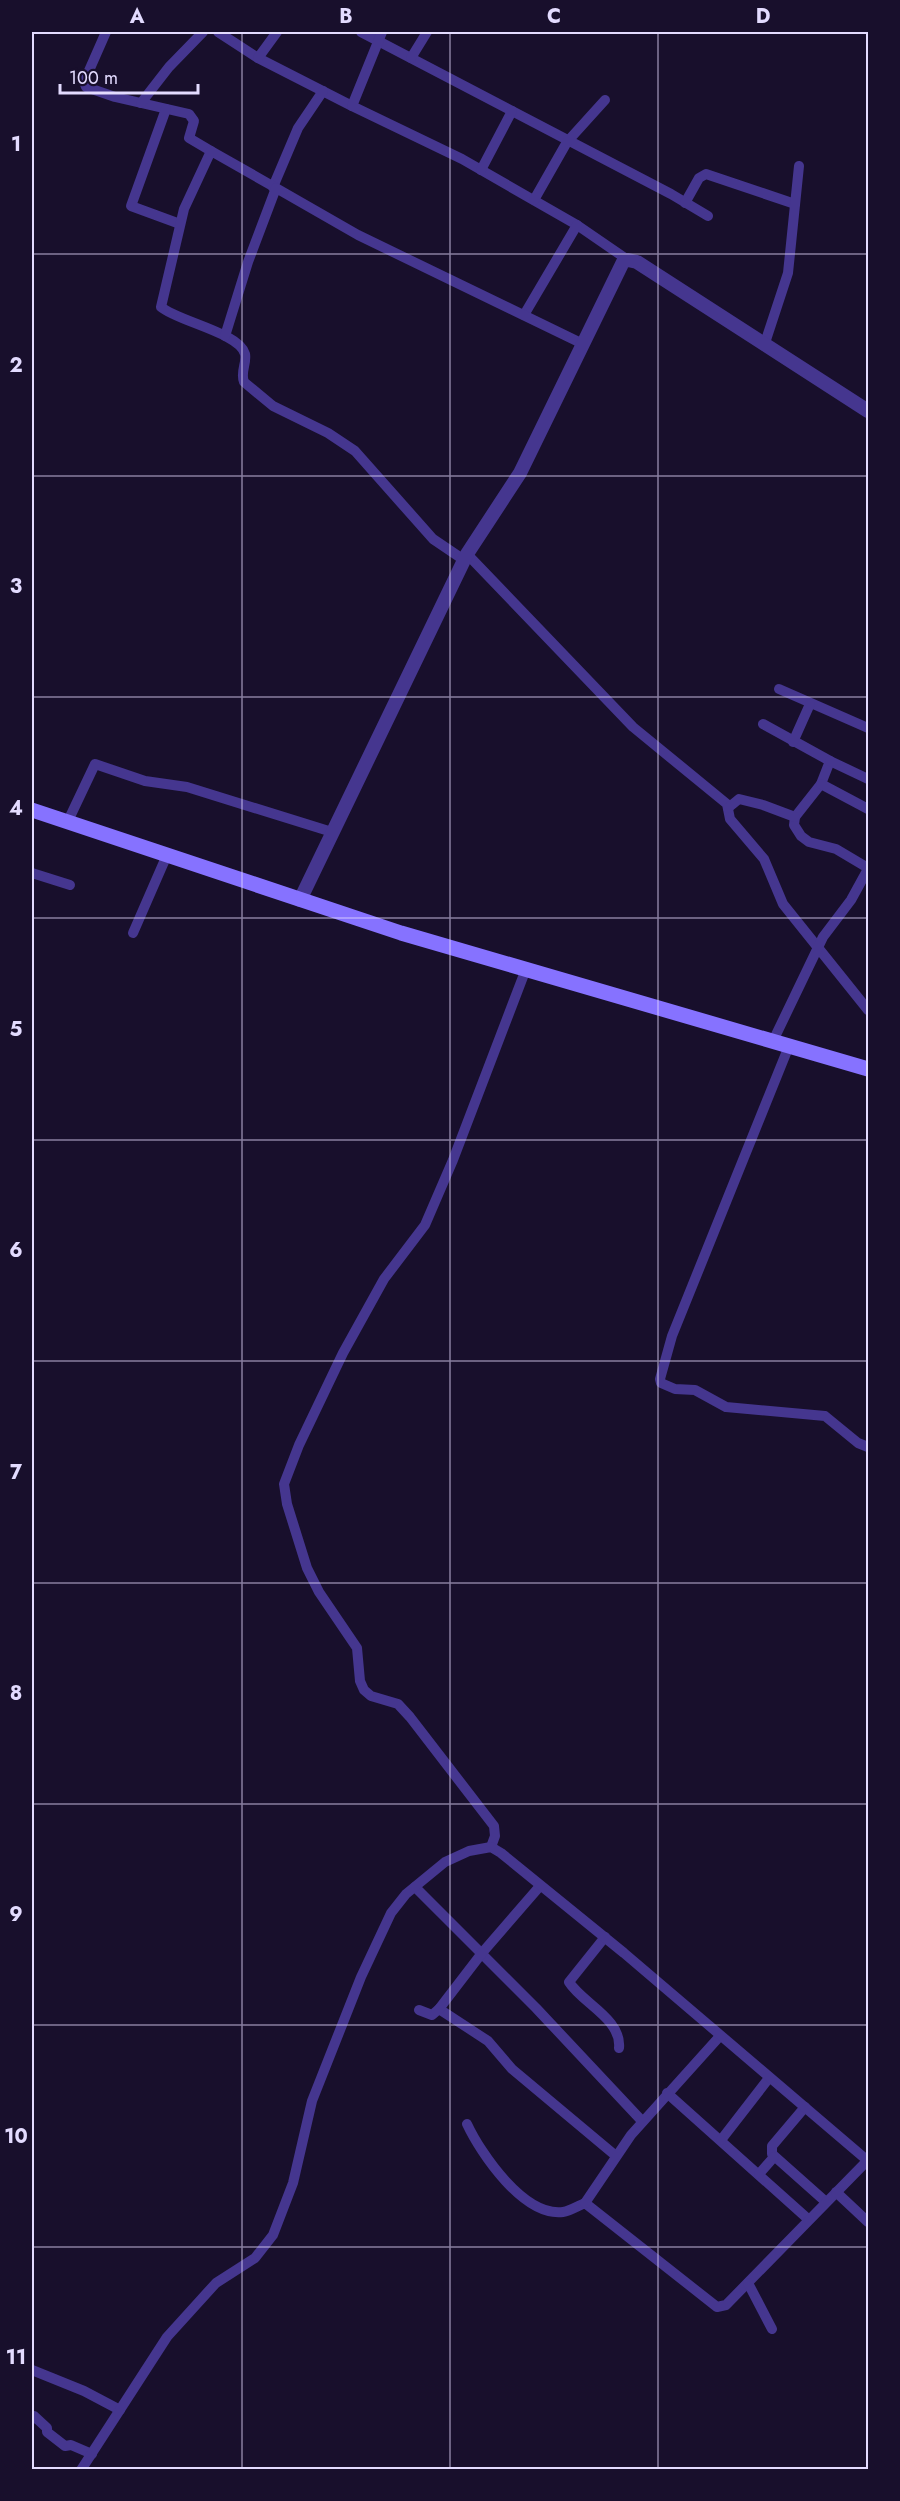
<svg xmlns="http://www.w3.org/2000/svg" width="900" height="2501" font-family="Jost,sans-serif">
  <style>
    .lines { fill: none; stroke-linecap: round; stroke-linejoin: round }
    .minor { stroke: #45368f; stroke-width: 10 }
    .tertiary { stroke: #45368f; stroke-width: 14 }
    .secondary { stroke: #8672ff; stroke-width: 15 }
    .grid { fill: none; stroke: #e3dbff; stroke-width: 1.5; stroke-opacity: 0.55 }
    .neatline { fill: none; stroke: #e3dbff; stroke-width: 2 }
    .grid-label { font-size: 20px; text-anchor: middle; font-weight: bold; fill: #e3dbff }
  </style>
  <rect width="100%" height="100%" fill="#180f2c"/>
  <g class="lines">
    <g class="minor">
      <polyline points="106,32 84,82 86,87 115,97 189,114 194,121 189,138 211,151"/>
      <polyline points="218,32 258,58 352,106"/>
      <polyline points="361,32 671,194 708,216"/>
      <polyline points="382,32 352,106 462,159 577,225 628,260"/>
      <polyline points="258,58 277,32"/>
      <polyline points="411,58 427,32"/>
      <polyline points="141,103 169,67 203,32"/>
      <polyline points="166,109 131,206 180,224"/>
      <polyline points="481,170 512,111"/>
      <polyline points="273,187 298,128 323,91"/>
      <path d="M276 188 211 151 184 209 161 307C177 321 240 333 245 354 247 363 240 372 244 382L273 406 328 433 355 451 433 539 464 560"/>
      <polyline points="534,200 567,142 605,100"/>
      <polyline points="685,203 699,178 706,174 795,204"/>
      <polyline points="524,315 577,225"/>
      <polyline points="225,336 248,262 276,188 358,235 583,344"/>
      <polyline points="764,346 788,273 799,166"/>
      <polyline points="467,554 633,727 727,804 730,819 764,859 783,904 868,1010"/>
      <polyline points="779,689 868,728"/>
      <polyline points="763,724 830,761 821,784 795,817 794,825 801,836 809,842 836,849 868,868"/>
      <polyline points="793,742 810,704"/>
      <polyline points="830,761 868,779"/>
      <polyline points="821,784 868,809"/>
      <polyline points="728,808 739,799 763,805 795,817"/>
      <polyline points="68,821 95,764 145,781 187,787 332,832"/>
      <polyline points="32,873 70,885"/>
      <polyline points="133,933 167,855"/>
      <polyline points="773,1041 823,937 851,900 868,869"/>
      <polyline points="789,1046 672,1336 660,1379 661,1383 675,1389 695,1390 726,1407 825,1416 858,1443 868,1447"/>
      <polyline points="491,1847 495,1836 494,1826 410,1717 398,1704 371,1696 364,1690 360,1681 357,1648 319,1592 307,1568 287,1504 284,1484 299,1445 343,1353 384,1279 425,1225 453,1160 526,969"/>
      <polyline points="415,1887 536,2008 642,2121"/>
      <path d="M605 1937 569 1982C582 2003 622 2019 619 2048"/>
      <polyline points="439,2009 488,2041 512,2069 616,2156"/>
      <polyline points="419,2010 432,2015 439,2009 482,1953 540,1886"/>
      <polyline points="667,2093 808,2219"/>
      <polyline points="805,2107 772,2146 772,2154 826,2202"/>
      <path d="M467 2124C481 2154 524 2217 563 2212 570 2211 578 2206 585 2203L717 2307 726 2305 867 2161"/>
      <polyline points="721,2140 769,2078"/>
      <polyline points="759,2174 774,2157"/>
      <polyline points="836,2192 868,2222"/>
      <polyline points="585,2203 631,2135 720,2036"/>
      <polyline points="748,2283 772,2329"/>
      <polyline points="32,2370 84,2391 120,2410"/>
      <polyline points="32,2419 34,2416 47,2428 47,2432 65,2446 71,2445 92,2454"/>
      <polyline points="81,2470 167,2337 216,2283 255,2258 273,2235 293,2183 312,2101 361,1977 391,1913 406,1894 445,1862 469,1851 491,1847 501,1853 624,1953 868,2161"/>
    </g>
    <polyline class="tertiary" points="300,900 467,554 520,473 623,262 628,260 637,262 868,411"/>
    <polyline class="secondary" points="32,810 401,933 868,1069"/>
  </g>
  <path class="grid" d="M242 32V2470M450 32V2470M658 32V2470M32 254H868M32 476H868M32 697H868M32 918H868M32 1140H868M32 1361H868M32 1583H868M32 1804H868M32 2025H868M32 2247H868"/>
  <rect width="900" height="2501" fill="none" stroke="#180f2c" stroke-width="66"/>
  <path d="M60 84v9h138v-9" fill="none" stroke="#e3dbff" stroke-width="3"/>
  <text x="69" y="84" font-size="18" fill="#e3dbff" stroke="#180f2c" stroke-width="4.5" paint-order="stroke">100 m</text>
  <rect x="33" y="33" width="834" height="2435" class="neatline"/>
  <g class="grid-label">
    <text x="137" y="23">A</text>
    <text x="346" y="23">B</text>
    <text x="554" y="23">C</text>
    <text x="763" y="23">D</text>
    <text x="16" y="151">1</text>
    <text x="16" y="372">2</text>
    <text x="16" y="593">3</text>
    <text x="16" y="815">4</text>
    <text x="16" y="1036">5</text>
    <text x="16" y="1257">6</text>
    <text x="16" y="1479">7</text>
    <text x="16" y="1700">8</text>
    <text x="16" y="1921">9</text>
    <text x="16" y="2143">10</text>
    <text x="16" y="2364">11</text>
  </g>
</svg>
